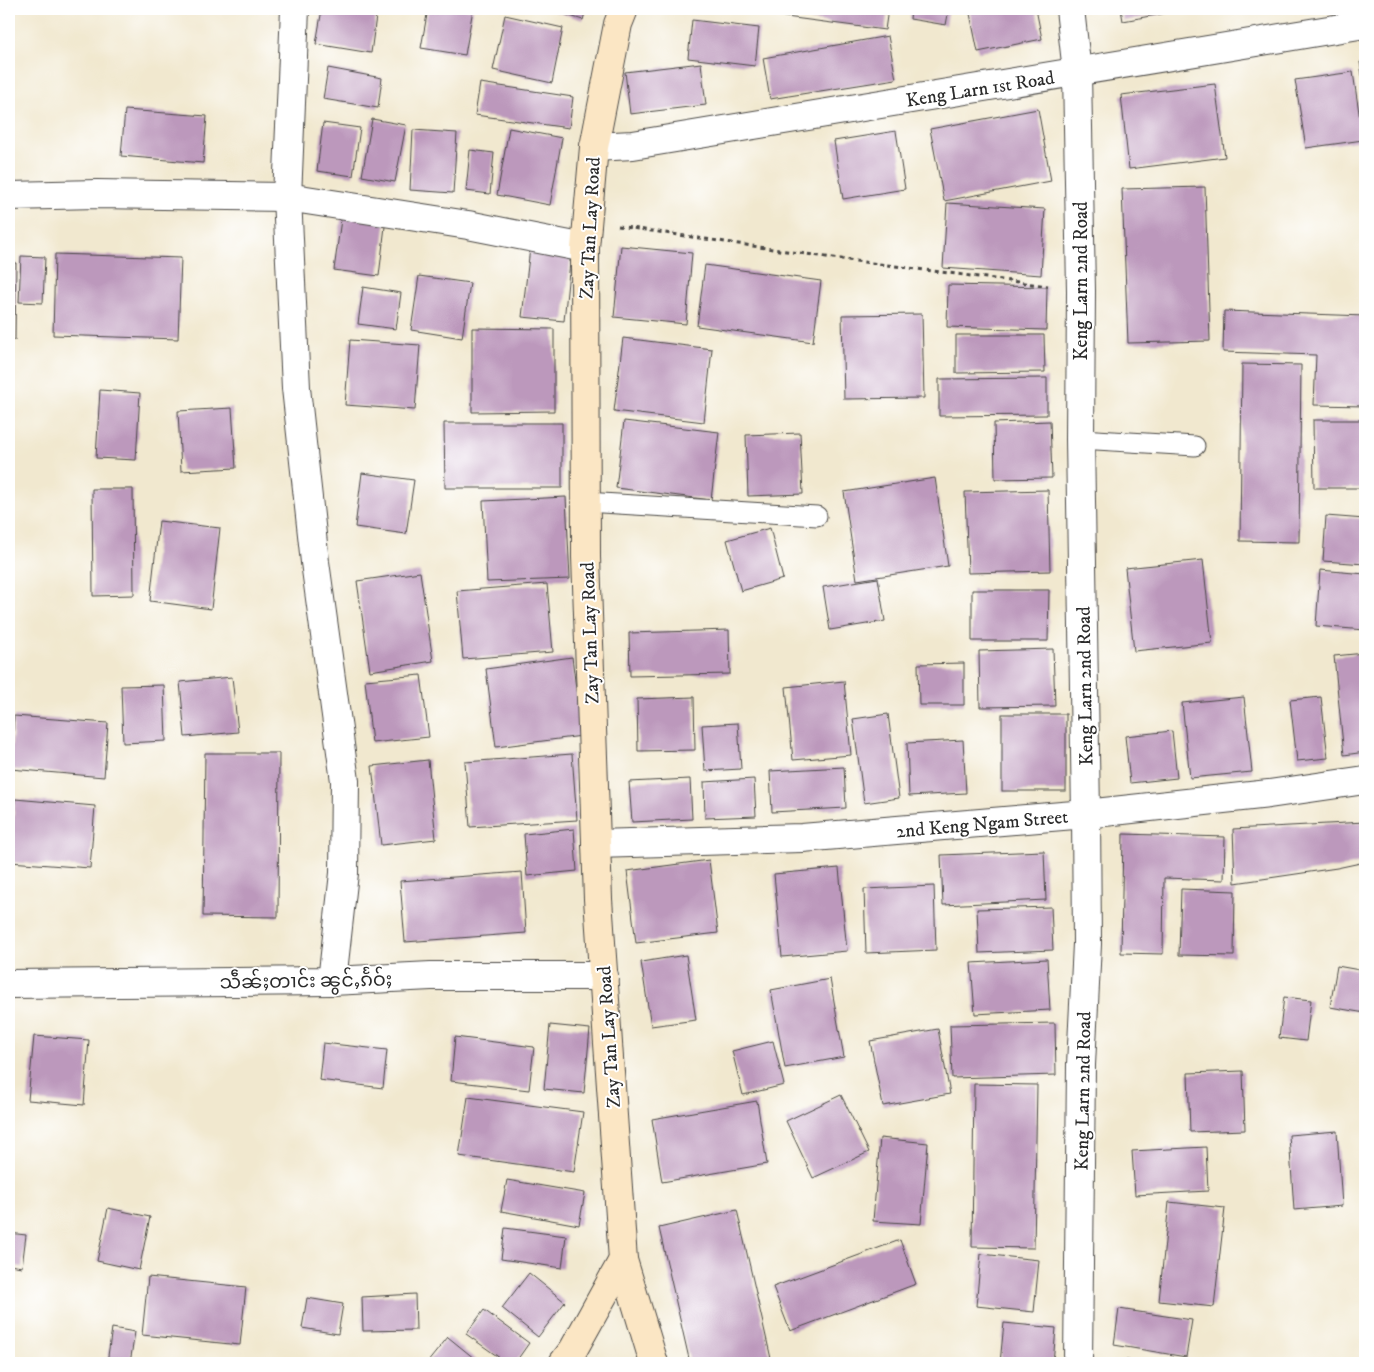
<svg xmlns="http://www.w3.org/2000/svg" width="1374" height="1372" font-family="'IM FELL DW Pica','Noto Sans Myanmar',serif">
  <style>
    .building { fill: #bc98bc }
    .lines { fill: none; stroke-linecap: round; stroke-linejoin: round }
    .lane-casing { stroke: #494744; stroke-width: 21 }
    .street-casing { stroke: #494744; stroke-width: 30 }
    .secondary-casing { stroke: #494744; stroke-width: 30 }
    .path { stroke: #494744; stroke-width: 3; stroke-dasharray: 4 4; stroke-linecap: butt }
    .lane { stroke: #fff; stroke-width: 19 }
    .street { stroke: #fff; stroke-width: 28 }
    .secondary { stroke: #fbe6c4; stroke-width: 28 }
    .labels { text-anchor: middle; stroke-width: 4; stroke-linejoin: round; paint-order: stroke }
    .street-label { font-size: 19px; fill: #2b2b2b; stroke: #fff }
  </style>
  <rect width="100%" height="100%" fill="#fff"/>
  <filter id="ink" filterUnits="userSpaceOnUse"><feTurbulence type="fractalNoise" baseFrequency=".02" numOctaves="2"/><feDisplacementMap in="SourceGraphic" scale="10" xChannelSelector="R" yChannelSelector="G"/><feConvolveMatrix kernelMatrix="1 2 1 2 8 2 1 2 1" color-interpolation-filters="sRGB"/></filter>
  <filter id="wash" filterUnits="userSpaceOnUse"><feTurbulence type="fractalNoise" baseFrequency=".0096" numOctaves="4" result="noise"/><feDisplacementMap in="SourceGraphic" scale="20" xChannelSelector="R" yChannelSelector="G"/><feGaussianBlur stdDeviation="1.12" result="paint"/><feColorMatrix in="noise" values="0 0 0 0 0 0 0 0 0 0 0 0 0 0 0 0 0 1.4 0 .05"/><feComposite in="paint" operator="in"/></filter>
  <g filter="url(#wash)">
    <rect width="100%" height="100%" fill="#f1e8cf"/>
    <g id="blocks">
      <g class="building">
        <polygon points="322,9 377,9 371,53 316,44"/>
        <polygon points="428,9 473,9 465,55 421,48"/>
        <polygon points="547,9 586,9 583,20"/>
        <polygon points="748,9 888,9 885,30 748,12"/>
        <polygon points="911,9 949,9 946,25 910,19"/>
        <polygon points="969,9 1036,9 1042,39 978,52"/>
        <polygon points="1121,9 1183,9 1183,10 1123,21"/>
        <polygon points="505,15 563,28 552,83 493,70"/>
        <polygon points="692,20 759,28 755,66 688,58"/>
        <polygon points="888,36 896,79 770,99 763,58"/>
        <polygon points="1365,61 1365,88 1364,88 1360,62"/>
        <polygon points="701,63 706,105 630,114 625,72"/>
        <polygon points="328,68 382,78 378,108 323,99"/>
        <polygon points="1353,72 1363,140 1306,148 1295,80"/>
        <polygon points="480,83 573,97 569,128 475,115"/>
        <polygon points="1215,84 1225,157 1129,169 1121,95"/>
        <polygon points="1038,109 1051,181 944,201 930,129"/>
        <polygon points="125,110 207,116 203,163 121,156"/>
        <polygon points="372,119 406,125 395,182 362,176"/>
        <polygon points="323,123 360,128 353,176 317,171"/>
        <polygon points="509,128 562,138 550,205 497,195"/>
        <polygon points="413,130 457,133 453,193 410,190"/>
        <polygon points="896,131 905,189 843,199 834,141"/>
        <polygon points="470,150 494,153 490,194 466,191"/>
        <polygon points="1205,187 1210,341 1128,343 1122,189"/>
        <polygon points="947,203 1045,209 1041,275 943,268"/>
        <polygon points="342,212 386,218 379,276 334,270"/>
        <polygon points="621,246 692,253 686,324 614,317"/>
        <polygon points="530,248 571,252 564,321 522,317"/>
        <polygon points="55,254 181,258 178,339 53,335"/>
        <polygon points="21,256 45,257 43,303 19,302"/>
        <polygon points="9,263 16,263 15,340 9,340"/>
        <polygon points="705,265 821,281 813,342 697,326"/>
        <polygon points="419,276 470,283 462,338 411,330"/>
        <polygon points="948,285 1047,287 1046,330 947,327"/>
        <polygon points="363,287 401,293 396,329 358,324"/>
        <polygon points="1224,311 1365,316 1365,406 1314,405 1316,355 1223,352"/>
        <polygon points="922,314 924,398 844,399 842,315"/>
        <polygon points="472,328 554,329 554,411 472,412"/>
        <polygon points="956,335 1044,335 1045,372 956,373"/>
        <polygon points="623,338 712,349 704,422 614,411"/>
        <polygon points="350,340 420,345 415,410 345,405"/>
        <polygon points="1242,364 1301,365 1299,542 1240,541"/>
        <polygon points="1047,378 1047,415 939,416 939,379"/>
        <polygon points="100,390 140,393 136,460 96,458"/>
        <polygon points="232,408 236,468 181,471 178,411"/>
        <polygon points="1313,420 1365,420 1365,488 1314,488"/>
        <polygon points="624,421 719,432 711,500 616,488"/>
        <polygon points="1050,421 1052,478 995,479 994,423"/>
        <polygon points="444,423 562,423 562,488 445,488"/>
        <polygon points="800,433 803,494 748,496 746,435"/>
        <polygon points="362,473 414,480 406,534 355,527"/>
        <polygon points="935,478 948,566 857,580 844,492"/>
        <polygon points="92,489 133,489 134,595 93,596"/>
        <polygon points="1048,490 1050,571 968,573 965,492"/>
        <polygon points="566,497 570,579 487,582 483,501"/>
        <polygon points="1326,516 1365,519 1365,564 1323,561"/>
        <polygon points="159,521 220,528 211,609 150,601"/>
        <polygon points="770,528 783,579 741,591 727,540"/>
        <polygon points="1203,560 1212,643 1134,651 1125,568"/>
        <polygon points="1320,570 1365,574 1365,630 1316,626"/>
        <polygon points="420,572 433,661 370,671 357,581"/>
        <polygon points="878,578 885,621 830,630 823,587"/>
        <polygon points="547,584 553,652 463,659 457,591"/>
        <polygon points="972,590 1049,590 1048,641 972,641"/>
        <polygon points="729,630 730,674 630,676 629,633"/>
        <polygon points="1053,649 1055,706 980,707 979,651"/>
        <polygon points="1365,653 1365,752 1344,755 1334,656"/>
        <polygon points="572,657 582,736 496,747 486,669"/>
        <polygon points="964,663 964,705 919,705 918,664"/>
        <polygon points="421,675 429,737 372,743 365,680"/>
        <polygon points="232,677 238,732 185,737 180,682"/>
        <polygon points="844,681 851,755 793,760 786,687"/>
        <polygon points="164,685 166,741 123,743 121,686"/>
        <polygon points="694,697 695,750 638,751 637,699"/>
        <polygon points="1244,697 1252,772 1190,778 1182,703"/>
        <polygon points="1321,697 1328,758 1297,761 1290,700"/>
        <polygon points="888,714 899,798 864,803 853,719"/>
        <rect x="1002" y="714" width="64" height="77"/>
        <polygon points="14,716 108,723 104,777 10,769"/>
        <polygon points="738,723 741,769 705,771 702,725"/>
        <polygon points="1172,731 1177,778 1130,783 1125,736"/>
        <polygon points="963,740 966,793 909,796 907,743"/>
        <polygon points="205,753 279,753 278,917 203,916"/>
        <polygon points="572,754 577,820 470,827 465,762"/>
        <polygon points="428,760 436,839 381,845 372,766"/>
        <polygon points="844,767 846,808 772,812 770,771"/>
        <polygon points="690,779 692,819 632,822 629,782"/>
        <polygon points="754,779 756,816 705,818 704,782"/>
        <polygon points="15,799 95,806 90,868 10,862"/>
        <polygon points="1365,822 1365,862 1337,868 1235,883 1233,829"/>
        <polygon points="574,829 577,871 527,876 524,834"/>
        <polygon points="1123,834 1225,837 1224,880 1164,878 1163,954 1121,953"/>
        <polygon points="1044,851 1046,900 943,905 941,855"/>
        <polygon points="709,860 718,933 636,943 627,871"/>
        <polygon points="839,868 847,951 782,957 774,874"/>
        <polygon points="522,872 526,933 405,942 400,881"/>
        <polygon points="934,886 936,950 866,953 864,889"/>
        <polygon points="1181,889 1235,891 1234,956 1179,955"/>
        <polygon points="1051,907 1053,950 979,953 977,909"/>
        <polygon points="686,955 696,1020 651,1026 641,962"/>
        <polygon points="1047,959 1050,1010 975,1014 971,963"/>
        <polygon points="1337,966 1365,971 1365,1013 1330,1007"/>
        <polygon points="830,979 844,1057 785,1068 771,990"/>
        <polygon points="1284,997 1311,1000 1306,1041 1279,1038"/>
        <polygon points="1055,1023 1056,1075 952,1078 950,1025"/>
        <polygon points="550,1025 590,1029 584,1093 544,1089"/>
        <polygon points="938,1029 950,1094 883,1106 870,1041"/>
        <polygon points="34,1036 89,1040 84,1105 28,1100"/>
        <polygon points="455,1037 534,1047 529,1090 451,1081"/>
        <polygon points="773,1041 784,1085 743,1095 732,1051"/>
        <polygon points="323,1043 387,1050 383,1088 319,1080"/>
        <polygon points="1243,1071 1245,1130 1190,1132 1188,1073"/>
        <polygon points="974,1084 1037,1085 1034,1248 972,1247"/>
        <polygon points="841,1095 869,1152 813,1178 786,1121"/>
        <polygon points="468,1097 583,1112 574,1172 459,1156"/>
        <polygon points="757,1101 767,1164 662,1182 652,1119"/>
        <polygon points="1337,1131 1342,1206 1294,1210 1289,1135"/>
        <polygon points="880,1138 928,1143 921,1224 873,1221"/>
        <polygon points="1206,1147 1208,1191 1135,1195 1132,1151"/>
        <polygon points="507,1180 585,1193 579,1225 501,1211"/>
        <polygon points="1169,1202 1225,1208 1214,1307 1159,1301"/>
        <polygon points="108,1208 150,1217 139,1270 97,1261"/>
        <polygon points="737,1210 772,1363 690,1363 659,1228"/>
        <polygon points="505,1228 566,1236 562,1268 501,1259"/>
        <polygon points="9,1233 26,1235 22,1267 9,1265"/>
        <polygon points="900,1240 916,1284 790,1331 773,1287"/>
        <polygon points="981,1254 1039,1260 1034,1312 976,1306"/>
        <polygon points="529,1273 565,1302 538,1337 502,1308"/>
        <polygon points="148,1277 246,1287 240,1345 142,1335"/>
        <polygon points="415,1294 416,1330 363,1331 362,1297"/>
        <polygon points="307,1298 343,1304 338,1334 302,1328"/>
        <polygon points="1119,1309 1192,1320 1186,1357 1114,1345"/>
        <polygon points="484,1310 529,1343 515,1363 507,1363 466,1334"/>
        <polygon points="1004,1323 1056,1328 1053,1363 1000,1363"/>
        <polygon points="112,1328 135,1332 130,1363 107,1363"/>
        <polygon points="448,1337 480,1363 427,1363"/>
        <polygon points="1126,1360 1141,1362 1141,1363 1126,1363"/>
      </g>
    </g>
  </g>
  <g filter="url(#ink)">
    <use href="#blocks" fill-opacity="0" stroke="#494744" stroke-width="1"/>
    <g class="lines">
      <g class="lane-casing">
        <g id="lane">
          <polyline points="1080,439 1195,446"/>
          <polyline points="585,502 817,516"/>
        </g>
      </g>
      <g class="street-casing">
        <g id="street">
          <polyline points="295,9 287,197 296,388 315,562 345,781 344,873 332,981"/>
          <polyline points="1070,9 1077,72 1081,291 1080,439 1086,814 1087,944 1081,1065 1078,1363"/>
          <polyline points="594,147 633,145 1365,24"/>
          <polyline points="9,196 97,194 287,197 468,225 585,248"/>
          <polyline points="596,844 802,838 1086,814 1269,794 1365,780"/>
          <polyline points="9,984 332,981 431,976 604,976"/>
        </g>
      </g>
      <g class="secondary-casing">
        <g id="secondary">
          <polyline points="624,9 618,24 594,147 585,248 586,557 598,899 623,1260 654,1363"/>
          <polyline points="563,1363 573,1350 623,1260"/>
        </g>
      </g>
      <polyline class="path" points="618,226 833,258 1048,286"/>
      <use href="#lane" class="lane"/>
      <use href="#street" class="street"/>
      <use href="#secondary" class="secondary"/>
    </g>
  </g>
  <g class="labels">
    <g class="street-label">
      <text transform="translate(980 88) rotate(-9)" y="7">Keng Larn 1st Road</text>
      <text transform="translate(589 228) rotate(-87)" y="7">Zay Tan Lay Road</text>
      <text transform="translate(1080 281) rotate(-90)" y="7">Keng Larn 2nd Road</text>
      <text transform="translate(589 633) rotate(-92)" y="7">Zay Tan Lay Road</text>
      <text transform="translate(1084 686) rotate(-91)" y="7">Keng Larn 2nd Road</text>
      <text transform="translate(982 823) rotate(-5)" y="7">2nd Keng Ngam Street</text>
      <text transform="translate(306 980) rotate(-1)" y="7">သဵၼ်ႈတၢင်း ၼွင်ႇၵႅဝ်ႈ</text>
      <text transform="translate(608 1037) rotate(-94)" y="7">Zay Tan Lay Road</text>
      <text transform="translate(1082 1091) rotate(-89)" y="7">Keng Larn 2nd Road</text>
    </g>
  </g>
  <rect width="1374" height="1372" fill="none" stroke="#fff" stroke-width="30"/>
</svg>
